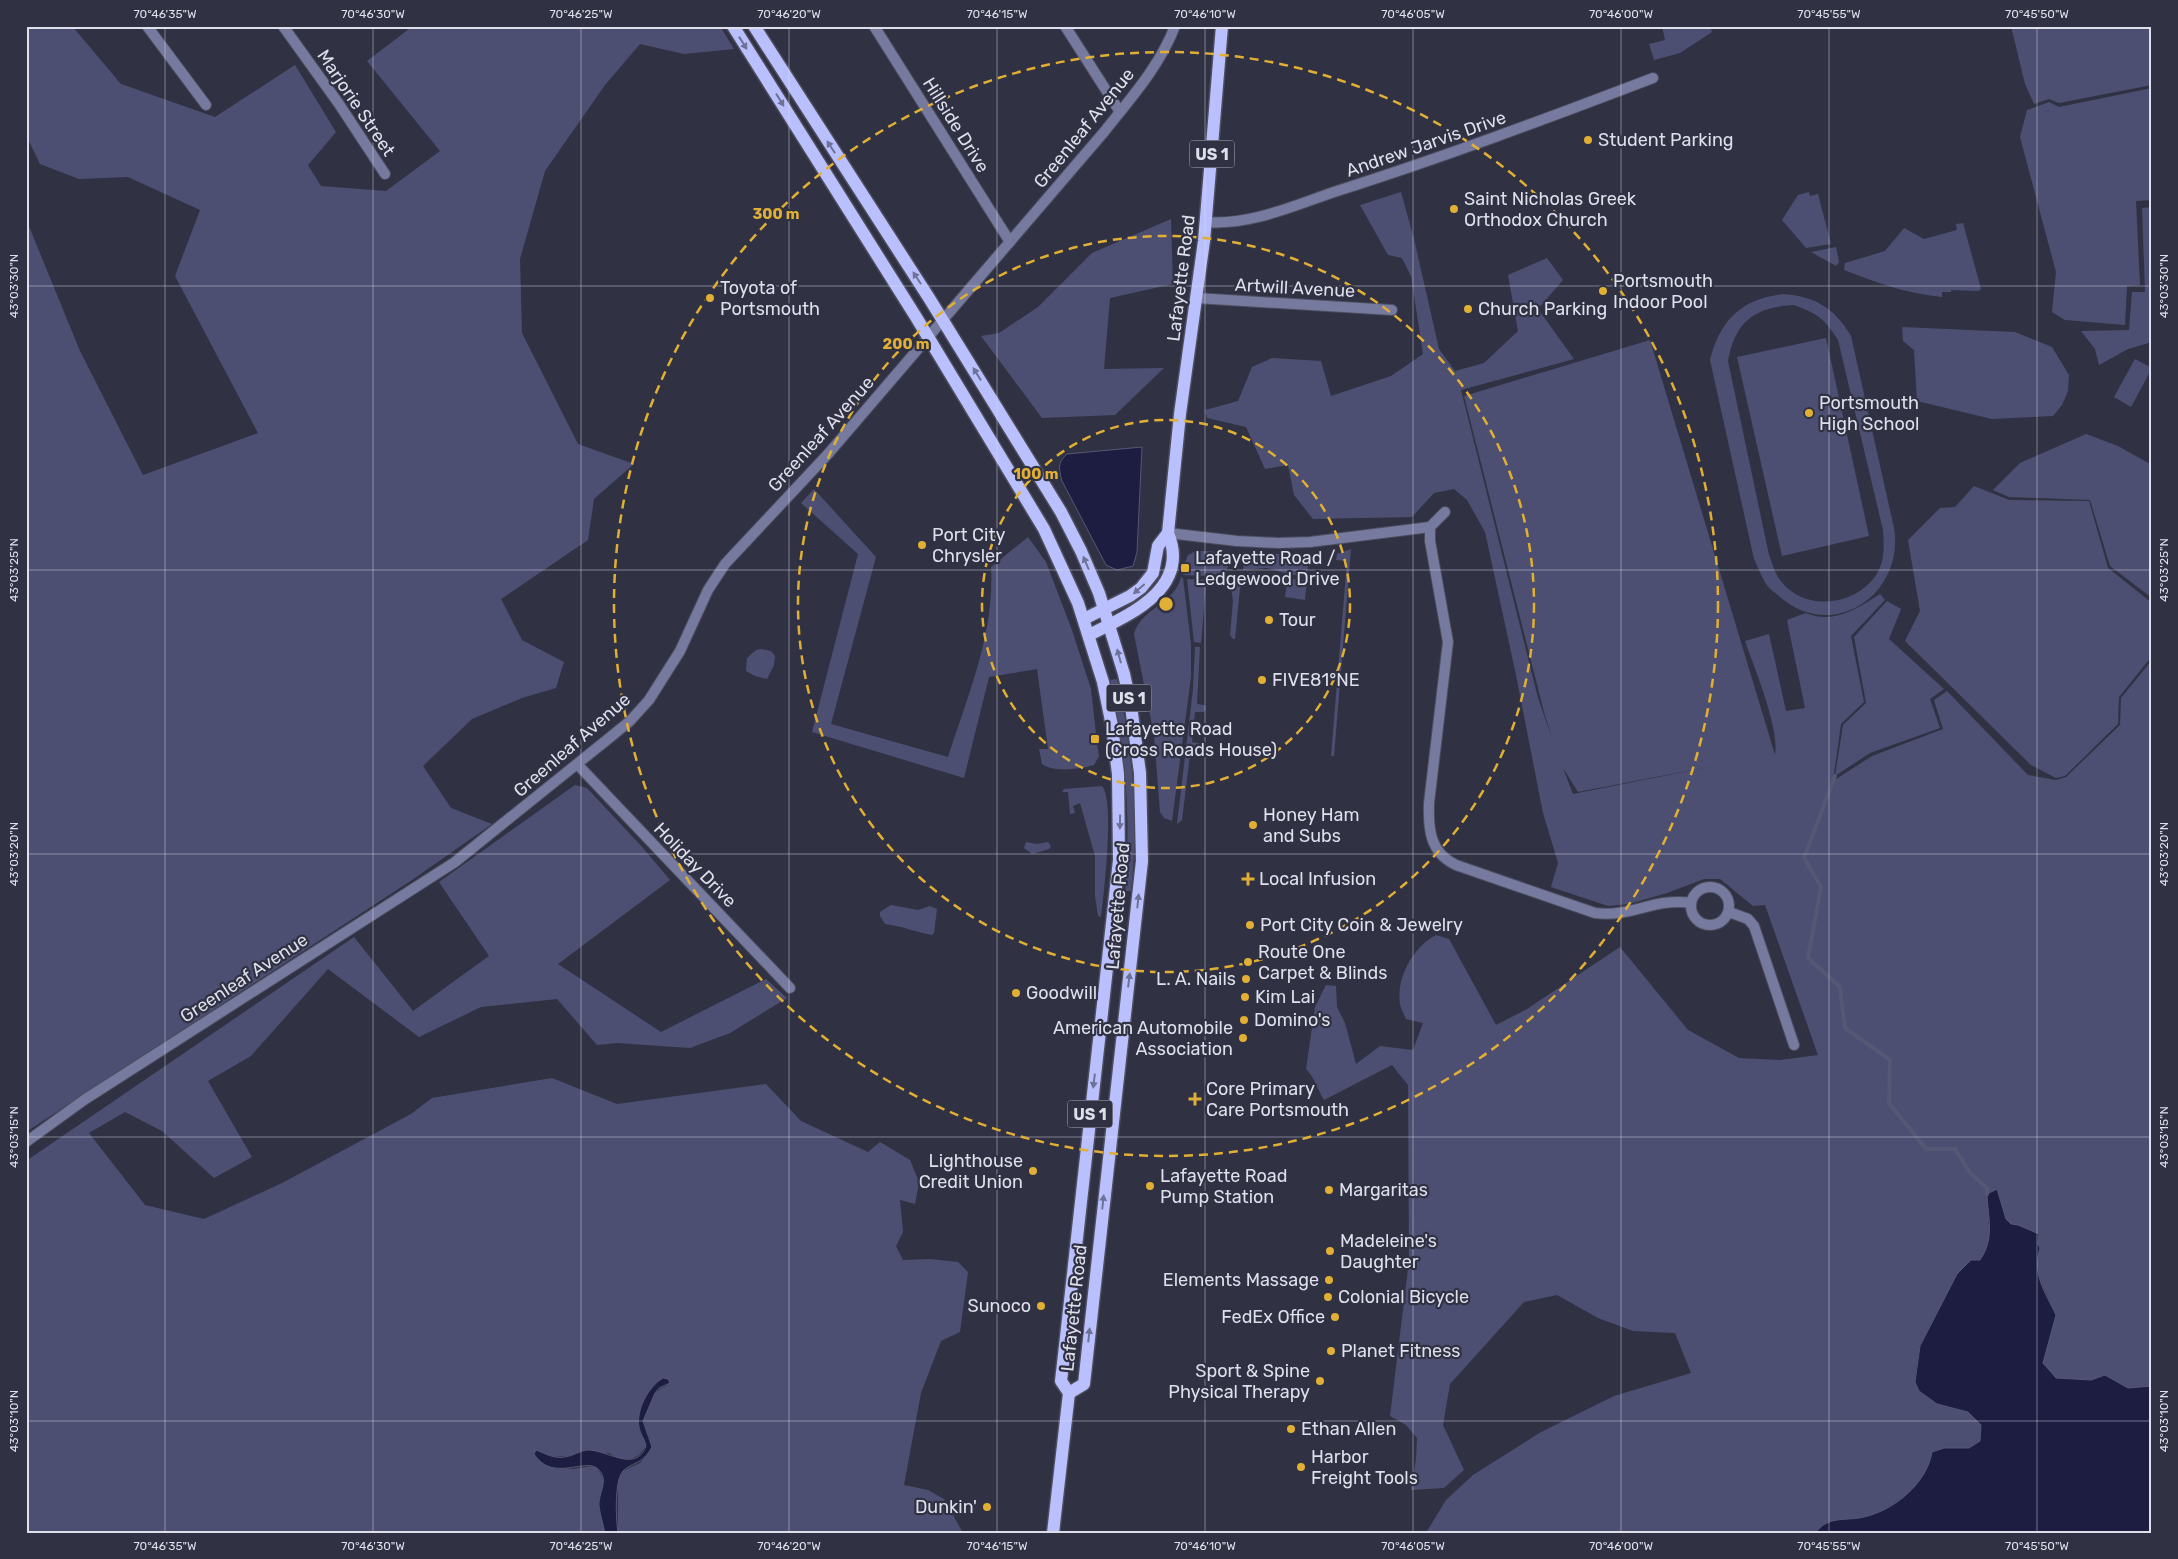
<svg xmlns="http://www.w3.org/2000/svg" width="2178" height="1559" font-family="Rubik,sans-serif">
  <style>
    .green { fill: #4c4f71; fill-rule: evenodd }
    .water { fill: #1c1d41; stroke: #565774 }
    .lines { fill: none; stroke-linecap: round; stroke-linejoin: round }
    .stream { stroke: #565774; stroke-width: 4 }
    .minor-casing { stroke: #4c4e5f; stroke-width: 12 }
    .tertiary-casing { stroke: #4c4e5f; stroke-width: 12 }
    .primary-casing { stroke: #4c4e5f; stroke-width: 15 }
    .minor { stroke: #767a9f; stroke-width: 10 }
    .tertiary { stroke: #767a9f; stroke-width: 10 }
    .primary { stroke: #bac0fd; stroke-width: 12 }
    .oneway { fill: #6e7297 }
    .ticks { fill: none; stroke: #dedfeb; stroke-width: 1; stroke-opacity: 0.45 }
    .ring { fill: none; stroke: #e1af34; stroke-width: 2.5; stroke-dasharray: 9 6 }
    .poi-dot { fill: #e1af34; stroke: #303244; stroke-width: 2 }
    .labels { text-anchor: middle; stroke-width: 4.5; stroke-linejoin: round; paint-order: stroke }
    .shield { fill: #303244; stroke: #aaabb9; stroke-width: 1 }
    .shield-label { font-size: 16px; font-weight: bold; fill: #dedfeb }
    .street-label { font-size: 18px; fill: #dedfeb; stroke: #303244 }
    .poi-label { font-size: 18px; fill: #dedfeb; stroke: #303244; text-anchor: start }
    .centre { fill: #e1af34; stroke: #303244; stroke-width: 2.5 }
    .ring-label { font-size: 15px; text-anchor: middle; font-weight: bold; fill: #e1af34; stroke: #303244; stroke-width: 4.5; stroke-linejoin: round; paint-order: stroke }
    .neatline { fill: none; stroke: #dedfeb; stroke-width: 2 }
    .ticks-label { font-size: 12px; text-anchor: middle; fill: #dedfeb }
  </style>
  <rect width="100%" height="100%" fill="#303244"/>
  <g class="green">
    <polygon points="26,26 72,26 121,84 215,117 295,65 336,132 308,165 321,186 386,191 440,151 367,61 413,26 720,26 734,49 684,54 640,44 605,85 545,171 520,259 522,333 578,444 634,464 594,499 588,540 501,599 522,640 564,662 556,688 522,698 472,719 423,766 451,808 492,824 412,880 26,1132 26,219 80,351 143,475 258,433 175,276 200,210 128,177 79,179 40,164 26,135"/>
    <polygon points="1662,26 1710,26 1712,32 1680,53 1654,60 1649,44 1665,40"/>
    <polygon points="2011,26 2152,26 2152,85 2059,103 2049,99 2034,104 2025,84"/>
    <polygon points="2152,88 2152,200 2136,201 2140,285 2127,286 2125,325 2065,320 2052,312 2056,272 2020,137 2027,110 2049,102 2059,107"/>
    <path d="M1401 192 1414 239 1439 349 1455 371 1484 363 1518 331 1508 275 1547 258 1563 280 1538 309 1574 359 1461 390 1538 698 1553 741 1544 712 1464 396 1650 340 1775 755C1780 729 1754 667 1745 641L1769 634 1786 711 1805 708 1787 620 1806 613C1832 625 1859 608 1880 594L1885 600 1851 636 1864 702 1841 724 1833 781 1872 756 1943 729 1934 700 1947 691 2028 775 2056 780 2066 777 2120 725 2121 698 2152 660V1389L2069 1390 2037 1369 2055 1313 2039 1278 2036 1262 2018 1225 2011 1224 2006 1219 1988 1222 1991 1233 1987 1250 1980 1260 1957 1274 1920 1345 1916 1370 1915 1382 1919 1391 1937 1404 1968 1412 1981 1425 1980 1441 1969 1448H1944L1932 1452C1927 1483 1895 1510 1864 1517 1853 1520 1836 1518 1827 1523 1822 1525 1818 1530 1815 1533H1426L1446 1500 1473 1475 1541 1432 1614 1396 1691 1373 1675 1333 1633 1331 1598 1318 1557 1295 1524 1302 1450 1384 1443 1425 1464 1470 1444 1488 1411 1490 1416 1459 1417 1438 1406 1425 1390 1416 1409 1261 1408 1085 1392 1065 1324 1100C1318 1090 1315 1078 1306 1069L1315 1007 1326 985 1336 986 1337 1007 1345 1023 1356 1064 1380 1046 1413 1050 1423 1023 1406 1019C1404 1014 1401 1009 1400 1004 1396 978 1413 947 1436 935L1449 939 1496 1025 1527 1009 1620 947 1688 1030 1739 1058 1780 1060 1818 1055 1765 905 1753 906 1720 879H1704L1667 893 1629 904 1608 906 1551 887 1558 863 1543 813 1516 675 1485 532 1467 500 1454 489 1434 493 1412 517 1313 519 1294 495 1288 465 1265 469 1246 427 1207 418 1205 410 1238 401 1252 367 1272 358 1321 361 1331 396 1391 376 1423 354 1411 276 1402 258 1388 255 1360 205ZM1718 765 1573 794 1563 768 1578 792Z"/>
    <polygon points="1809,192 1810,196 1818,194 1831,244 1806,248 1782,220 1798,195"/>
    <polygon points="2152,207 2152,342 2128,349 2099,365 2095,349 2081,331 2129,330 2132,292 2145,292 2142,208"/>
    <polygon points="1171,219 1173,284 1110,298 1104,369 1164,368 1115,415 1042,418 981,336 999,333 1038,307 1092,253"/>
    <path d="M1963 223 1981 289 1979 291 1951 290V292H1942V297C1905 293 1878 283 1844 270L1845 263 1885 251 1904 228 1924 239 1957 230 1956 224Z"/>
    <polygon points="1836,247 1839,262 1836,266 1811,252"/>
    <path d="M1783 294C1814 296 1835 308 1851 336L1894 528C1905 594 1833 643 1780 597 1776 593 1769 589 1766 584 1761 576 1758 567 1754 559L1710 360C1720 320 1741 299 1783 294ZM1794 305C1817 313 1825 319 1838 340L1883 530C1884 546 1885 562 1876 575 1854 608 1800 612 1778 577 1774 571 1772 562 1769 555L1728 361C1735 322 1754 307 1794 305Z"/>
    <polygon points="1902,327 2015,332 2052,347 2069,375 2068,391 2062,405 2053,416 1992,419 1917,401 1914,350 1903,341"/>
    <polygon points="1826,338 1869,536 1782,556 1737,357"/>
    <polygon points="2135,359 2152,368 2131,407 2114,397"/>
    <polygon points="2086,434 2118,446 2152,465 2152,598 2110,566 2090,500 2009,497 1993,490 2020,463"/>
    <polygon points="1974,486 2009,500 2089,501 2108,568 2152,603 2152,656 2119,697 2118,724 2065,776 2056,778 2031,765 1905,641 1920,611 1908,540 1940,508 1955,507"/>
    <path d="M814 489 876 557 831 724 948 757C968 696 995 632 991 567L1028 537 1046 562 1072 630 1091 689 1096 734 1092 735 1093 743H1097L1099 756 1094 765C1079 769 1055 773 1042 764L1039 749H1048L1037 669 989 677 964 778 812 732 858 554 801 503Z"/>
    <polygon points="1351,549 1334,756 1331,756 1347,561 1336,560 1337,554"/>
    <path d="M1196 551C1215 551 1242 551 1222 577H1211L1212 573H1205L1204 576 1183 575V570H1186V565H1184L1188 555Z"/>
    <polygon points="1249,554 1309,554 1307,577 1288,574 1267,568 1243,570 1245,557"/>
    <polygon points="1255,572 1256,576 1250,578 1240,588 1235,639 1233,639 1230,635 1233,601 1231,588 1242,575"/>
    <polygon points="1280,575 1291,579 1307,580 1305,600 1285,597 1287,582 1279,577"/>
    <path d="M1181 577 1183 578 1191 644V677L1172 821 1164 818 1160 812 1154 735 1134 634C1141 608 1175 604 1181 577Z"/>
    <polygon points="1187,579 1214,580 1218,585 1206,585 1201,643 1194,642"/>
    <polygon points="1887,601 1901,609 1889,639 1944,689 1930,699 1940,728 1870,753 1835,776 1843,725 1866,703 1854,637"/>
    <polygon points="1195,647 1200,647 1197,704 1205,705 1206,709 1204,712 1195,712 1192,742 1202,744 1204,746 1202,748 1191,747 1182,820 1177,824 1193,689"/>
    <polygon points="761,649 771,651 775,656 774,665 767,679 755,676 746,671 747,658 756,650"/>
    <path d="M1117 679C1133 750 1139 819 1131 891H1125C1131 819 1126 750 1110 680Z"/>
    <path d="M575 785 587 788 643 848 670 880 558 964 661 1032 766 979 787 998 730 1033 690 1048 617 1043 597 1045 557 999 481 1007 419 1037 328 969 251 1056 208 1081 252 1157 214 1178 162 1131 125 1112 89 1133 145 1205 204 1219 282 1183 411 1114 432 1098 552 1078 617 1104 766 1084 801 1121 868 1152 880 1142 910 1160 919 1182 915 1204 900 1200 903 1232 896 1246 903 1260 930 1259 958 1262 968 1272 960 1332 941 1341 921 1393 904 1485 928 1490 944 1499 963 1533H618V1480L623 1471 640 1463 649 1452 650 1438C636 1422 649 1391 668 1385L658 1381C647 1392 636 1411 639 1428 640 1435 645 1439 646 1446L639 1455 629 1460H620L609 1453 552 1457 539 1451 550 1467 573 1469 592 1466 597 1468 602 1476 604 1485 599 1506 605 1533H26V1161L354 937 413 1011 489 956 439 882Z"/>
    <path d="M1102 786C1115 799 1104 895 1101 917L1098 916 1095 896V856L1080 803 1073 806 1075 813 1070 814 1068 792H1062L1064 789Z"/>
    <polygon points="1026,842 1037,844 1048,842 1051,846 1049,849 1032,854 1024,848"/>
    <path d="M891 905 918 910 930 906 937 909 934 933 932 935C915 932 902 926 885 924L880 916V912Z"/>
  </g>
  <g class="water">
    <path d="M1142 447 1137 552 1133 566 1117 570 1106 565 1062 481C1059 469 1057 463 1067 454Z"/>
    <path d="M1997 1189 2006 1219 2011 1224 2018 1225 2039 1234 2038 1244 2040 1248C2032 1275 2045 1292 2056 1315L2043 1363 2056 1378 2091 1380 2105 1375 2128 1388 2152 1386V1533H1815C1818 1530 1822 1525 1827 1523 1836 1518 1853 1520 1864 1517 1895 1510 1927 1483 1932 1452L1944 1448H1969L1980 1441 1981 1425 1968 1412 1937 1404 1919 1391 1915 1382 1920 1346 1957 1274 1971 1260H1980C1995 1238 1988 1219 1987 1194Z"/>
    <path d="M663 1378 668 1379 670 1383 659 1388 655 1393 643 1421 652 1447C642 1465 634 1461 623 1471 614 1481 616 1520 618 1533H605C603 1524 600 1514 599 1506 598 1493 610 1480 598 1469 586 1457 552 1483 534 1454L536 1450C546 1454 554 1459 565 1457 573 1456 579 1451 587 1450 606 1449 636 1474 646 1446 645 1439 640 1434 639 1427 636 1410 648 1387 663 1378Z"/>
  </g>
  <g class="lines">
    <polyline class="stream" points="1835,776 1804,858 1821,887 1808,958 1840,987 1845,1028 1890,1060 1889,1103 1926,1149 1955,1149 1971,1174 1987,1188 1987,1194"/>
    <g class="minor-casing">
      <g id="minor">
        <polyline points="147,26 206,105"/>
        <polyline points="283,26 339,104 385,174"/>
        <polyline points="874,26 1010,242"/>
        <polyline points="1065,26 1120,112"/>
        <path d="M1205 222C1250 226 1295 205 1337 191 1444 157 1548 118 1653 78"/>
        <polyline points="1196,298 1392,310"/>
        <path d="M1430 527V541L1448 642 1429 803C1428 829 1430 853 1456 865L1595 913C1631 918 1655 897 1691 903"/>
        <polyline points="1168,533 1237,541 1278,543 1310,542 1430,527 1445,512"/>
        <polyline points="578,765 790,988"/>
        <circle cx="1710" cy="906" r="19"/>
        <polyline points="1729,912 1748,919 1754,926 1794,1045"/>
      </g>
    </g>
    <g class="tertiary-casing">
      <path id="tertiary" d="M26 1142 84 1100 455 862 608 739 630 721 649 700 680 651 708 590 725 564 828 454 1104 132C1130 99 1160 66 1175 26"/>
    </g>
    <g class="primary-casing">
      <g id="primary">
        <polyline points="733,26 916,317 1044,529 1078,603 1103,682 1112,726 1118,774 1119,860 1065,1346 1061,1381 1069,1393 1053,1533"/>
        <polyline points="754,26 929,298 1061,512 1081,551 1099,593 1124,674 1131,706 1140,773 1142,861 1084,1384 1069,1393"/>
        <polyline points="1084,619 1130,596 1141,588 1153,573 1158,546 1168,533"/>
        <path d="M1089 635C1129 615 1191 589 1168 533L1180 414 1204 241 1222 26"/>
      </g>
    </g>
    <use href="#minor" class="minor"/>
    <use href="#tertiary" class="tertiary"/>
    <use href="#primary" class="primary"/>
  </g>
  <defs><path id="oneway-solid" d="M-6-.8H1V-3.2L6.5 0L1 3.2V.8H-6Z" transform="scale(1.25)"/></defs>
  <g class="oneway">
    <use href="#oneway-solid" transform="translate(743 43) rotate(58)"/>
    <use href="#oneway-solid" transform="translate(780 100) rotate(58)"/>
    <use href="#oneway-solid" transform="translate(831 147) rotate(-123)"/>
    <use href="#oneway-solid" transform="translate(917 278) rotate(-123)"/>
    <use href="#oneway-solid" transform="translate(977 374) rotate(-122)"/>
    <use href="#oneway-solid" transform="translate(1086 563) rotate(-113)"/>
    <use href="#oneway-solid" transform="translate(1139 589) rotate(139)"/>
    <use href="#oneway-solid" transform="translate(1119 656) rotate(-105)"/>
    <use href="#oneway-solid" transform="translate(1120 822) rotate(91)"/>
    <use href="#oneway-solid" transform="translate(1138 901) rotate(-84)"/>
    <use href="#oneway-solid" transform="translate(1129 980) rotate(-83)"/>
    <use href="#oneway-solid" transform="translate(1094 1081) rotate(97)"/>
    <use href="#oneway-solid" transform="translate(1103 1202) rotate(-84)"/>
    <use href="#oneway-solid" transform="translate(1089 1335) rotate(-84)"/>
  </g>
  <path class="ticks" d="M165 26V1533M373 26V1533M581 26V1533M789 26V1533M997 26V1533M1205 26V1533M1413 26V1533M1621 26V1533M1829 26V1533M2037 26V1533M26 286H2152M26 570H2152M26 854H2152M26 1137H2152M26 1421H2152"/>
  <g class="ring">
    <circle cx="1166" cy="604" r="184"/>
    <circle cx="1166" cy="604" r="368"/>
    <circle cx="1166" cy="604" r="552"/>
  </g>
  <g class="poi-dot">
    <circle cx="1588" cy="140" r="5"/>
    <circle cx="1454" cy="209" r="5"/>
    <circle cx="1603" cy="291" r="5"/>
    <circle cx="710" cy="298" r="5"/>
    <circle cx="1468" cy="309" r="5"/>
    <circle cx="1809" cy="413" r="5"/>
    <circle cx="922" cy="545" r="5"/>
    <rect x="1180" y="563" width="10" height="10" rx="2.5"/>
    <circle cx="1269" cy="620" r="5"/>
    <circle cx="1262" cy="680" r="5"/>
    <rect x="1090" y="734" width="10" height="10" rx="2.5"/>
    <circle cx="1253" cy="825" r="5"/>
    <path d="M1245.5 871.5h5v5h5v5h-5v5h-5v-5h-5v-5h5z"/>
    <circle cx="1250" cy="925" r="5"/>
    <circle cx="1248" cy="962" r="5"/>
    <circle cx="1246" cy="979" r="5"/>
    <circle cx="1016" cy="993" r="5"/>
    <circle cx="1245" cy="997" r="5"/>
    <circle cx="1244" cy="1020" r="5"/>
    <circle cx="1243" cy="1038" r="5"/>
    <path d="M1192.5 1091.5h5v5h5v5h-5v5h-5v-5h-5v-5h5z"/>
    <circle cx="1033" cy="1171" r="5"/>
    <circle cx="1150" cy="1186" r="5"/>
    <circle cx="1329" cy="1190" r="5"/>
    <circle cx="1330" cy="1251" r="5"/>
    <circle cx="1329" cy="1280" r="5"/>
    <circle cx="1328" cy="1297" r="5"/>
    <circle cx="1041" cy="1306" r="5"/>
    <circle cx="1335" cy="1317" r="5"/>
    <circle cx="1331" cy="1351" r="5"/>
    <circle cx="1320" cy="1381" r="5"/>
    <circle cx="1291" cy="1429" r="5"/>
    <circle cx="1301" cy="1467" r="5"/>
    <circle cx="987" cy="1507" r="5"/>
  </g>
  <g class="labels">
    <g class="shield">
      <rect x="1189.5" y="140.5" width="45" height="27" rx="4"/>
      <rect x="1106.5" y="684.5" width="45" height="27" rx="4"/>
      <rect x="1067.5" y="1100.5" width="45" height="27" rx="4"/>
    </g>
    <g class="shield-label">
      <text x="1212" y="160">US 1</text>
      <text x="1129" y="704">US 1</text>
      <text x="1090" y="1120">US 1</text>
    </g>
    <g class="street-label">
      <text transform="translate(356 103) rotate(56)" y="6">Marjorie Street</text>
      <text transform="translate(956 125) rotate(58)" y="6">Hillside Drive</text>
      <text transform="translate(1084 128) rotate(-51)" y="6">Greenleaf Avenue</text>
      <text transform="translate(1426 144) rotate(-19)" y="6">Andrew Jarvis Drive</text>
      <text transform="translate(1181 278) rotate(-83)" y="6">Lafayette Road</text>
      <text transform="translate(1295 288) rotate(3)" y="6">Artwill Avenue</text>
      <text transform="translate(821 434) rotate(-48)" y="6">Greenleaf Avenue</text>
      <text transform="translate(572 745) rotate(-41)" y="6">Greenleaf Avenue</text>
      <text transform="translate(695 865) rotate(46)" y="6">Holiday Drive</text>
      <text transform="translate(1118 906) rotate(-85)" y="6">Lafayette Road</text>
      <text transform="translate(244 978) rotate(-33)" y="6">Greenleaf Avenue</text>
      <text transform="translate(1074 1308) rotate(-84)" y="6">Lafayette Road</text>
    </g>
    <g class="poi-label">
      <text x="1598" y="146">Student Parking</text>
      <text x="1464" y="205">Saint Nicholas Greek<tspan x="1464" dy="21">Orthodox Church</tspan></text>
      <text x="1613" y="287">Portsmouth<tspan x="1613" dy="21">Indoor Pool</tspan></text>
      <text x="720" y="294">Toyota of<tspan x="720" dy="21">Portsmouth</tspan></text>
      <text x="1478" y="315">Church Parking</text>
      <text x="1819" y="409">Portsmouth<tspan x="1819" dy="21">High School</tspan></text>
      <text x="932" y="541">Port City<tspan x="932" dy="21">Chrysler</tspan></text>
      <text x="1195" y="564">Lafayette Road /<tspan x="1195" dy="21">Ledgewood Drive</tspan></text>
      <text x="1279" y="626">Tour</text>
      <text x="1272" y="686">FIVE81°NE</text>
      <text x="1105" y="735">Lafayette Road<tspan x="1105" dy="21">(Cross Roads House)</tspan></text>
      <text x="1263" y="821">Honey Ham<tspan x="1263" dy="21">and Subs</tspan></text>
      <text x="1259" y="885">Local Infusion</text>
      <text x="1260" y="931">Port City Coin &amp; Jewelry</text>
      <text x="1258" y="958">Route One<tspan x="1258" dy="21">Carpet &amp; Blinds</tspan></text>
      <text x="1236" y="985" text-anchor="end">L. A. Nails</text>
      <text x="1026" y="999">Goodwill</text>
      <text x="1255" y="1003">Kim Lai</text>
      <text x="1254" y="1026">Domino's</text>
      <text x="1233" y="1034" text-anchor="end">American Automobile<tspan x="1233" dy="21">Association</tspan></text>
      <text x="1206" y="1095">Core Primary<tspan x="1206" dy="21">Care Portsmouth</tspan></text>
      <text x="1023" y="1167" text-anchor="end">Lighthouse<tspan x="1023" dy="21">Credit Union</tspan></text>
      <text x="1160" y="1182">Lafayette Road<tspan x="1160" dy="21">Pump Station</tspan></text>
      <text x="1339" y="1196">Margaritas</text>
      <text x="1340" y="1247">Madeleine's<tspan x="1340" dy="21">Daughter</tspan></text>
      <text x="1319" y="1286" text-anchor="end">Elements Massage</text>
      <text x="1338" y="1303">Colonial Bicycle</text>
      <text x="1031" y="1312" text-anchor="end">Sunoco</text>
      <text x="1325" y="1323" text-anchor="end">FedEx Office</text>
      <text x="1341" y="1357">Planet Fitness</text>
      <text x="1310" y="1377" text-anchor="end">Sport &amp; Spine<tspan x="1310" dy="21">Physical Therapy</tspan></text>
      <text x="1301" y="1435">Ethan Allen</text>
      <text x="1311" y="1463">Harbor<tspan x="1311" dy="21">Freight Tools</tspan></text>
      <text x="977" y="1513" text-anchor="end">Dunkin'</text>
    </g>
  </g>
  <circle cx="1166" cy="604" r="8" class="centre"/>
  <g class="ring-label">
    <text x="776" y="219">300 m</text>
    <text x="906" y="349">200 m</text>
    <text x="1036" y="479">100 m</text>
  </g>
  <rect width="2178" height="1559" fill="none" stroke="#303244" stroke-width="55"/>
  <rect x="28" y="28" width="2122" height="1504" class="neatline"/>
  <g class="ticks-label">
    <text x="165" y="18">70°46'35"W</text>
    <text x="373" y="18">70°46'30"W</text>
    <text x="581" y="18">70°46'25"W</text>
    <text x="789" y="18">70°46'20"W</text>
    <text x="997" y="18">70°46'15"W</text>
    <text x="1205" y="18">70°46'10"W</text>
    <text x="1413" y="18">70°46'05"W</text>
    <text x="1621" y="18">70°46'00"W</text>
    <text x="1829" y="18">70°45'55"W</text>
    <text x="2037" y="18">70°45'50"W</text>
    <text transform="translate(14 286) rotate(-90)" y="4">43°03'30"N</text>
    <text transform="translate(2164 286) rotate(-90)" y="4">43°03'30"N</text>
    <text transform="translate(14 570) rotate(-90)" y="4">43°03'25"N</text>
    <text transform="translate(2164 570) rotate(-90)" y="4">43°03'25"N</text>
    <text transform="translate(14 854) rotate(-90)" y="4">43°03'20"N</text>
    <text transform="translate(2164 854) rotate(-90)" y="4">43°03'20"N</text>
    <text transform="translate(14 1137) rotate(-90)" y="4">43°03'15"N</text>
    <text transform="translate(2164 1137) rotate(-90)" y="4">43°03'15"N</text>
    <text transform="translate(14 1421) rotate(-90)" y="4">43°03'10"N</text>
    <text transform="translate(2164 1421) rotate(-90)" y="4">43°03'10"N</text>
    <text x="165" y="1550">70°46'35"W</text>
    <text x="373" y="1550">70°46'30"W</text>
    <text x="581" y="1550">70°46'25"W</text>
    <text x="789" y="1550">70°46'20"W</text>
    <text x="997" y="1550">70°46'15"W</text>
    <text x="1205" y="1550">70°46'10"W</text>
    <text x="1413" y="1550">70°46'05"W</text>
    <text x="1621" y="1550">70°46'00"W</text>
    <text x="1829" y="1550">70°45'55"W</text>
    <text x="2037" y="1550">70°45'50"W</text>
  </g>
</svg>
